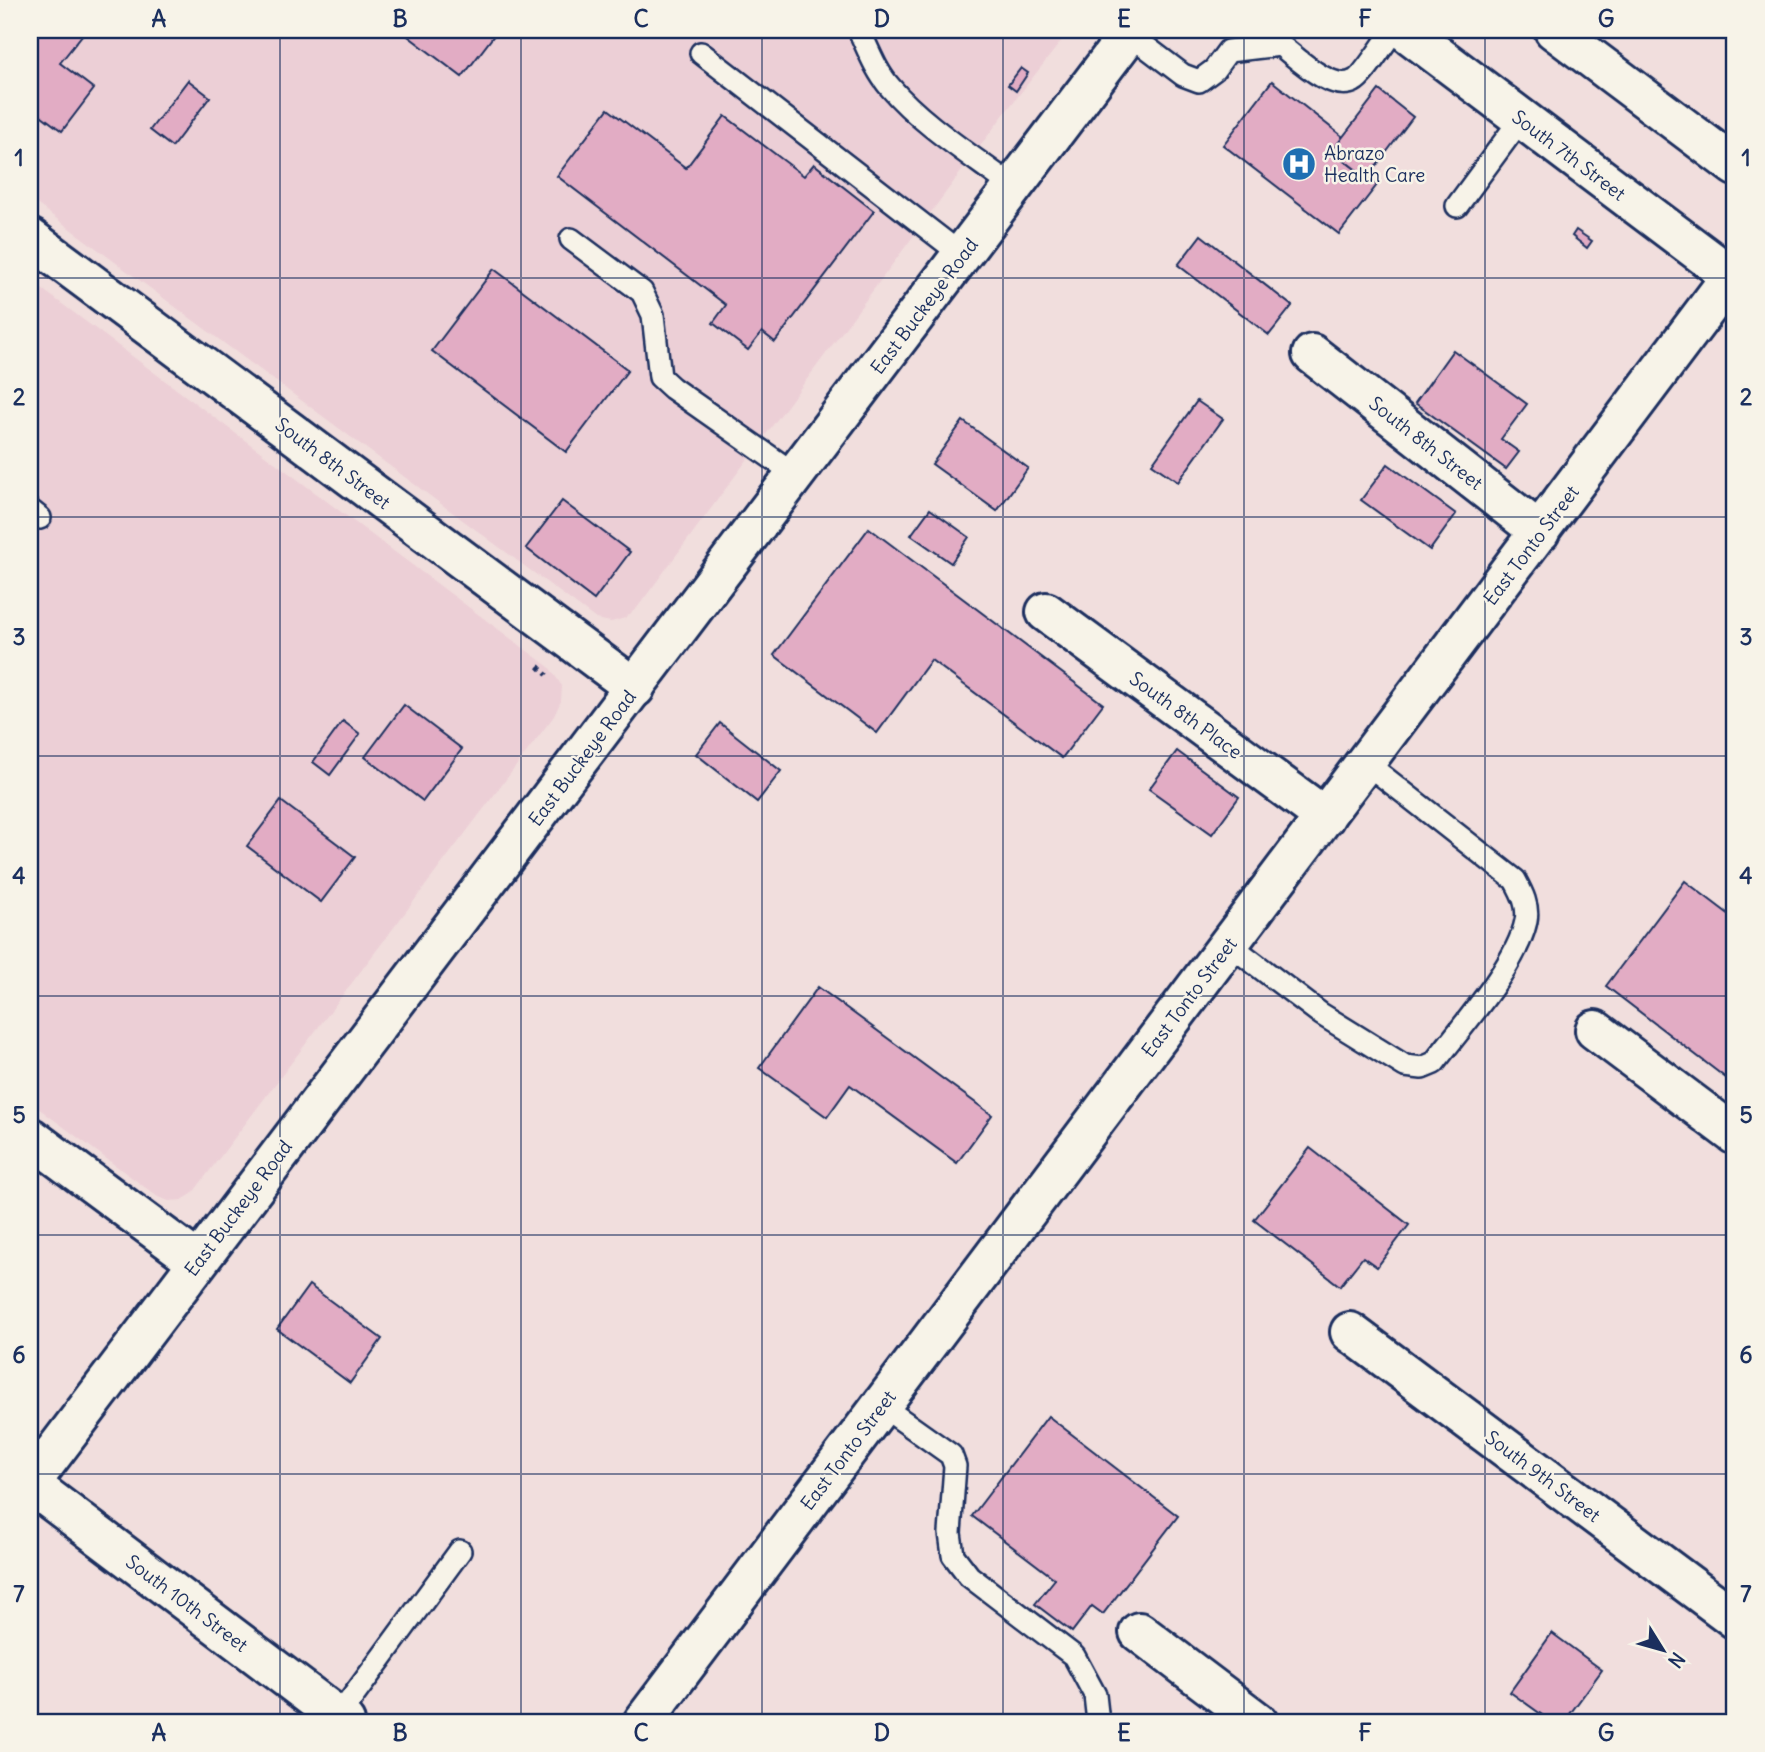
<svg xmlns="http://www.w3.org/2000/svg" width="1765" height="1752" font-family="Delius,sans-serif">
  <style>
    .built { fill: #eccfd6 }
    .building { fill: #e2acc4; stroke: #1b2f5e; stroke-width: 2 }
    .lines { fill: none; stroke-linecap: round; stroke-linejoin: round }
    .service-casing { stroke: #1b2f5e; stroke-width: 26 }
    .minor-casing { stroke: #1b2f5e; stroke-width: 44 }
    .secondary-casing { stroke: #1b2f5e; stroke-width: 44 }
    .primary-casing { stroke: #1b2f5e; stroke-width: 44 }
    .path { stroke: #1b2f5e; stroke-width: 4.5; stroke-dasharray: 5 5; stroke-linecap: butt }
    .service { stroke: #f7f3e8; stroke-width: 21 }
    .minor { stroke: #f7f3e8; stroke-width: 38 }
    .secondary { stroke: #f7f3e8; stroke-width: 38 }
    .primary { stroke: #f7f3e8; stroke-width: 38 }
    .grid { fill: none; stroke: #1b2f5e; stroke-width: 2; stroke-opacity: 0.55 }
    .labels { text-anchor: middle; stroke-width: 5; stroke-linejoin: round; paint-order: stroke }
    .poi-label { font-size: 19px; fill: #1b2f5e; stroke: #f7f3e8; text-anchor: start }
    .street-label { font-size: 19px; fill: #1b2f5e; stroke: #f7f3e8 }
    .neatline { fill: none; stroke: #1b2f5e; stroke-width: 2.5 }
    .grid-label { font-size: 23px; text-anchor: middle; font-weight: bold; fill: #1b2f5e }
  </style>
  <rect width="100%" height="100%" fill="#f1dedd"/>
  <filter id="ink" filterUnits="userSpaceOnUse"><feTurbulence type="fractalNoise" baseFrequency=".0143" numOctaves="2"/><feDisplacementMap in="SourceGraphic" scale="14" xChannelSelector="R" yChannelSelector="G"/><feConvolveMatrix kernelMatrix="1 2 1 2 8 2 1 2 1" color-interpolation-filters="sRGB"/></filter>
  <g filter="url(#ink)">
    <g class="built">
      <polygon points="30,30 1070,30 1004,114 637,608 625,618 611,622 596,619 30,199"/>
      <polygon points="30,280 549,667 562,686 561,701 554,716 192,1194 182,1200 169,1201 158,1197 30,1102"/>
    </g>
    <g class="building">
      <polygon points="30,30 86,30 60,63 94,89 62,131 30,107"/>
      <polygon points="400,30 498,30 462,77"/>
      <polygon points="1021,68 1028,73 1016,91 1008,85"/>
      <polygon points="188,80 210,97 172,147 150,130"/>
      <polygon points="1272,81 1343,137 1332,151 1377,185 1339,234 1223,145"/>
      <polygon points="1379,90 1413,117 1367,178 1332,151"/>
      <polygon points="608,109 686,168 725,116 804,176 814,164 874,211 775,342 762,332 748,350 713,323 726,305 557,176"/>
      <polygon points="1576,230 1592,241 1587,248 1572,236"/>
      <polygon points="1201,235 1292,306 1269,335 1178,265"/>
      <polygon points="494,269 628,370 566,452 432,351"/>
      <polygon points="1453,350 1527,404 1501,439 1519,452 1506,469 1415,403"/>
      <polygon points="1197,401 1223,419 1178,482 1152,464"/>
      <polygon points="963,421 1028,468 997,511 932,464"/>
      <polygon points="1388,464 1456,514 1430,550 1361,500"/>
      <polygon points="562,501 630,552 594,600 526,548"/>
      <polygon points="930,509 969,537 951,563 911,535"/>
      <polygon points="869,528 1103,704 1062,758 931,660 877,733 774,655"/>
      <polygon points="404,705 462,749 423,801 365,757"/>
      <polygon points="343,721 360,734 330,775 313,762"/>
      <polygon points="720,723 781,771 757,802 696,754"/>
      <polygon points="1177,751 1239,797 1212,834 1149,789"/>
      <polygon points="281,801 355,857 321,902 247,846"/>
      <polygon points="1685,881 1735,919 1735,1085 1606,986"/>
      <polygon points="818,987 992,1115 957,1163 850,1085 827,1117 759,1068"/>
      <polygon points="1310,1148 1409,1225 1377,1267 1363,1257 1340,1286 1254,1220"/>
      <polygon points="309,1285 382,1339 350,1383 277,1329"/>
      <polygon points="1048,1416 1178,1516 1103,1614 1092,1606 1072,1632 1035,1604 1055,1579 972,1516"/>
      <polygon points="1552,1633 1602,1670 1564,1722 1552,1722 1510,1692"/>
    </g>
    <g class="lines">
      <g class="service-casing">
        <g id="service">
          <path d="M859 30C868 49 876 71 890 87 921 124 975 158 1013 187"/>
          <path d="M1129 34 1183 75 1199 81 1214 70 1228 51 1280 45C1297 58 1332 93 1354 81 1363 77 1386 40 1394 30"/>
          <polyline points="701,53 962,255"/>
          <polyline points="1457,206 1521,119"/>
          <polyline points="571,239 642,292 653,315 660,377 672,388 796,475"/>
          <polyline points="30,510 40,518"/>
          <path d="M1229 944 1321 1014 1405 1066 1422 1068 1434 1063C1462 1026 1517 965 1526 921 1529 906 1522 893 1515 880L1366 763"/>
          <polyline points="882,1406 951,1455 955,1466 950,1533 953,1555 969,1576 1074,1656 1095,1695 1098,1722"/>
          <polyline points="338,1717 460,1551"/>
        </g>
      </g>
      <g class="minor-casing">
        <g id="minor">
          <polyline points="30,238 635,688"/>
          <polyline points="1312,354 1540,532"/>
          <polyline points="1046,612 1325,817"/>
          <polyline points="1595,1030 1735,1135"/>
          <polyline points="30,1137 197,1261"/>
          <polyline points="1350,1332 1735,1619"/>
          <polyline points="30,1484 345,1722"/>
          <polyline points="1139,1632 1258,1722"/>
          <polyline points="643,1722 1735,271"/>
        </g>
      </g>
      <g class="secondary-casing">
        <polyline id="secondary" points="30,1484 1132,30"/>
      </g>
      <g class="primary-casing">
        <g id="primary">
          <polyline points="1404,30 1735,279"/>
          <polyline points="1554,30 1735,166"/>
        </g>
      </g>
      <polyline class="path" points="538,666 547,675"/>
      <use href="#service" class="service"/>
      <use href="#minor" class="minor"/>
      <use href="#secondary" class="secondary"/>
      <use href="#primary" class="primary"/>
    </g>
  </g>
  <path class="grid" d="M280 30V1722M521 30V1722M762 30V1722M1003 30V1722M1244 30V1722M1485 30V1722M30 278H1735M30 517H1735M30 756H1735M30 996H1735M30 1235H1735M30 1474H1735"/>
  <defs>
    <g id="hospital-disc" transform="scale(1.75)"><circle r="9.5" fill="#1f6fb2" stroke="#f7f3e8"/><path d="M-5-5h3v3.5h4V-5h3V5h-3V1.5h-4V5h-3Z" fill="#fff"/></g>
  </defs>
  <g fill-rule="evenodd">
    <use href="#hospital-disc" x="1299" y="164"/>
  </g>
  <g class="labels">
    <g class="poi-label">
      <text x="1324" y="160">Abrazo<tspan x="1324" dy="22">Health Care</tspan></text>
    </g>
    <g class="street-label">
      <text transform="translate(1569 155) rotate(37)" y="7">South 7th Street</text>
      <text transform="translate(924 306) rotate(-53)" y="7">East Buckeye Road</text>
      <text transform="translate(1426 443) rotate(38)" y="7">South 8th Street</text>
      <text transform="translate(333 463) rotate(37)" y="7">South 8th Street</text>
      <text transform="translate(1531 545) rotate(-53)" y="7">East Tonto Street</text>
      <text transform="translate(1186 715) rotate(36)" y="7">South 8th Place</text>
      <text transform="translate(582 758) rotate(-53)" y="7">East Buckeye Road</text>
      <text transform="translate(1189 997) rotate(-53)" y="7">East Tonto Street</text>
      <text transform="translate(238 1208) rotate(-53)" y="7">East Buckeye Road</text>
      <text transform="translate(848 1450) rotate(-53)" y="7">East Tonto Street</text>
      <text transform="translate(1543 1476) rotate(37)" y="7">South 9th Street</text>
      <text transform="translate(187 1603) rotate(37)" y="7">South 10th Street</text>
    </g>
  </g>
  <rect width="1765" height="1752" fill="none" stroke="#f7f3e8" stroke-width="77"/>
  <g transform="translate(1663 1650) rotate(127)" stroke="#f7f3e8" stroke-width="5" paint-order="stroke">
  <path d="M0-5L12 26L0 18L-12 26Z" fill="#1b2f5e"/>
  <text y="-10" font-size="19" font-weight="bold" text-anchor="middle" fill="#1b2f5e">N</text>
  </g>
  <rect x="38" y="38" width="1688" height="1676" class="neatline"/>
  <g class="grid-label">
    <text x="159" y="27">A</text>
    <text x="400" y="27">B</text>
    <text x="641" y="27">C</text>
    <text x="882" y="27">D</text>
    <text x="1124" y="27">E</text>
    <text x="1365" y="27">F</text>
    <text x="1606" y="27">G</text>
    <text x="19" y="166">1</text>
    <text x="1746" y="166">1</text>
    <text x="19" y="405">2</text>
    <text x="1746" y="405">2</text>
    <text x="19" y="645">3</text>
    <text x="1746" y="645">3</text>
    <text x="19" y="884">4</text>
    <text x="1746" y="884">4</text>
    <text x="19" y="1123">5</text>
    <text x="1746" y="1123">5</text>
    <text x="19" y="1363">6</text>
    <text x="1746" y="1363">6</text>
    <text x="19" y="1602">7</text>
    <text x="1746" y="1602">7</text>
    <text x="159" y="1741">A</text>
    <text x="400" y="1741">B</text>
    <text x="641" y="1741">C</text>
    <text x="882" y="1741">D</text>
    <text x="1124" y="1741">E</text>
    <text x="1365" y="1741">F</text>
    <text x="1606" y="1741">G</text>
  </g>
</svg>
